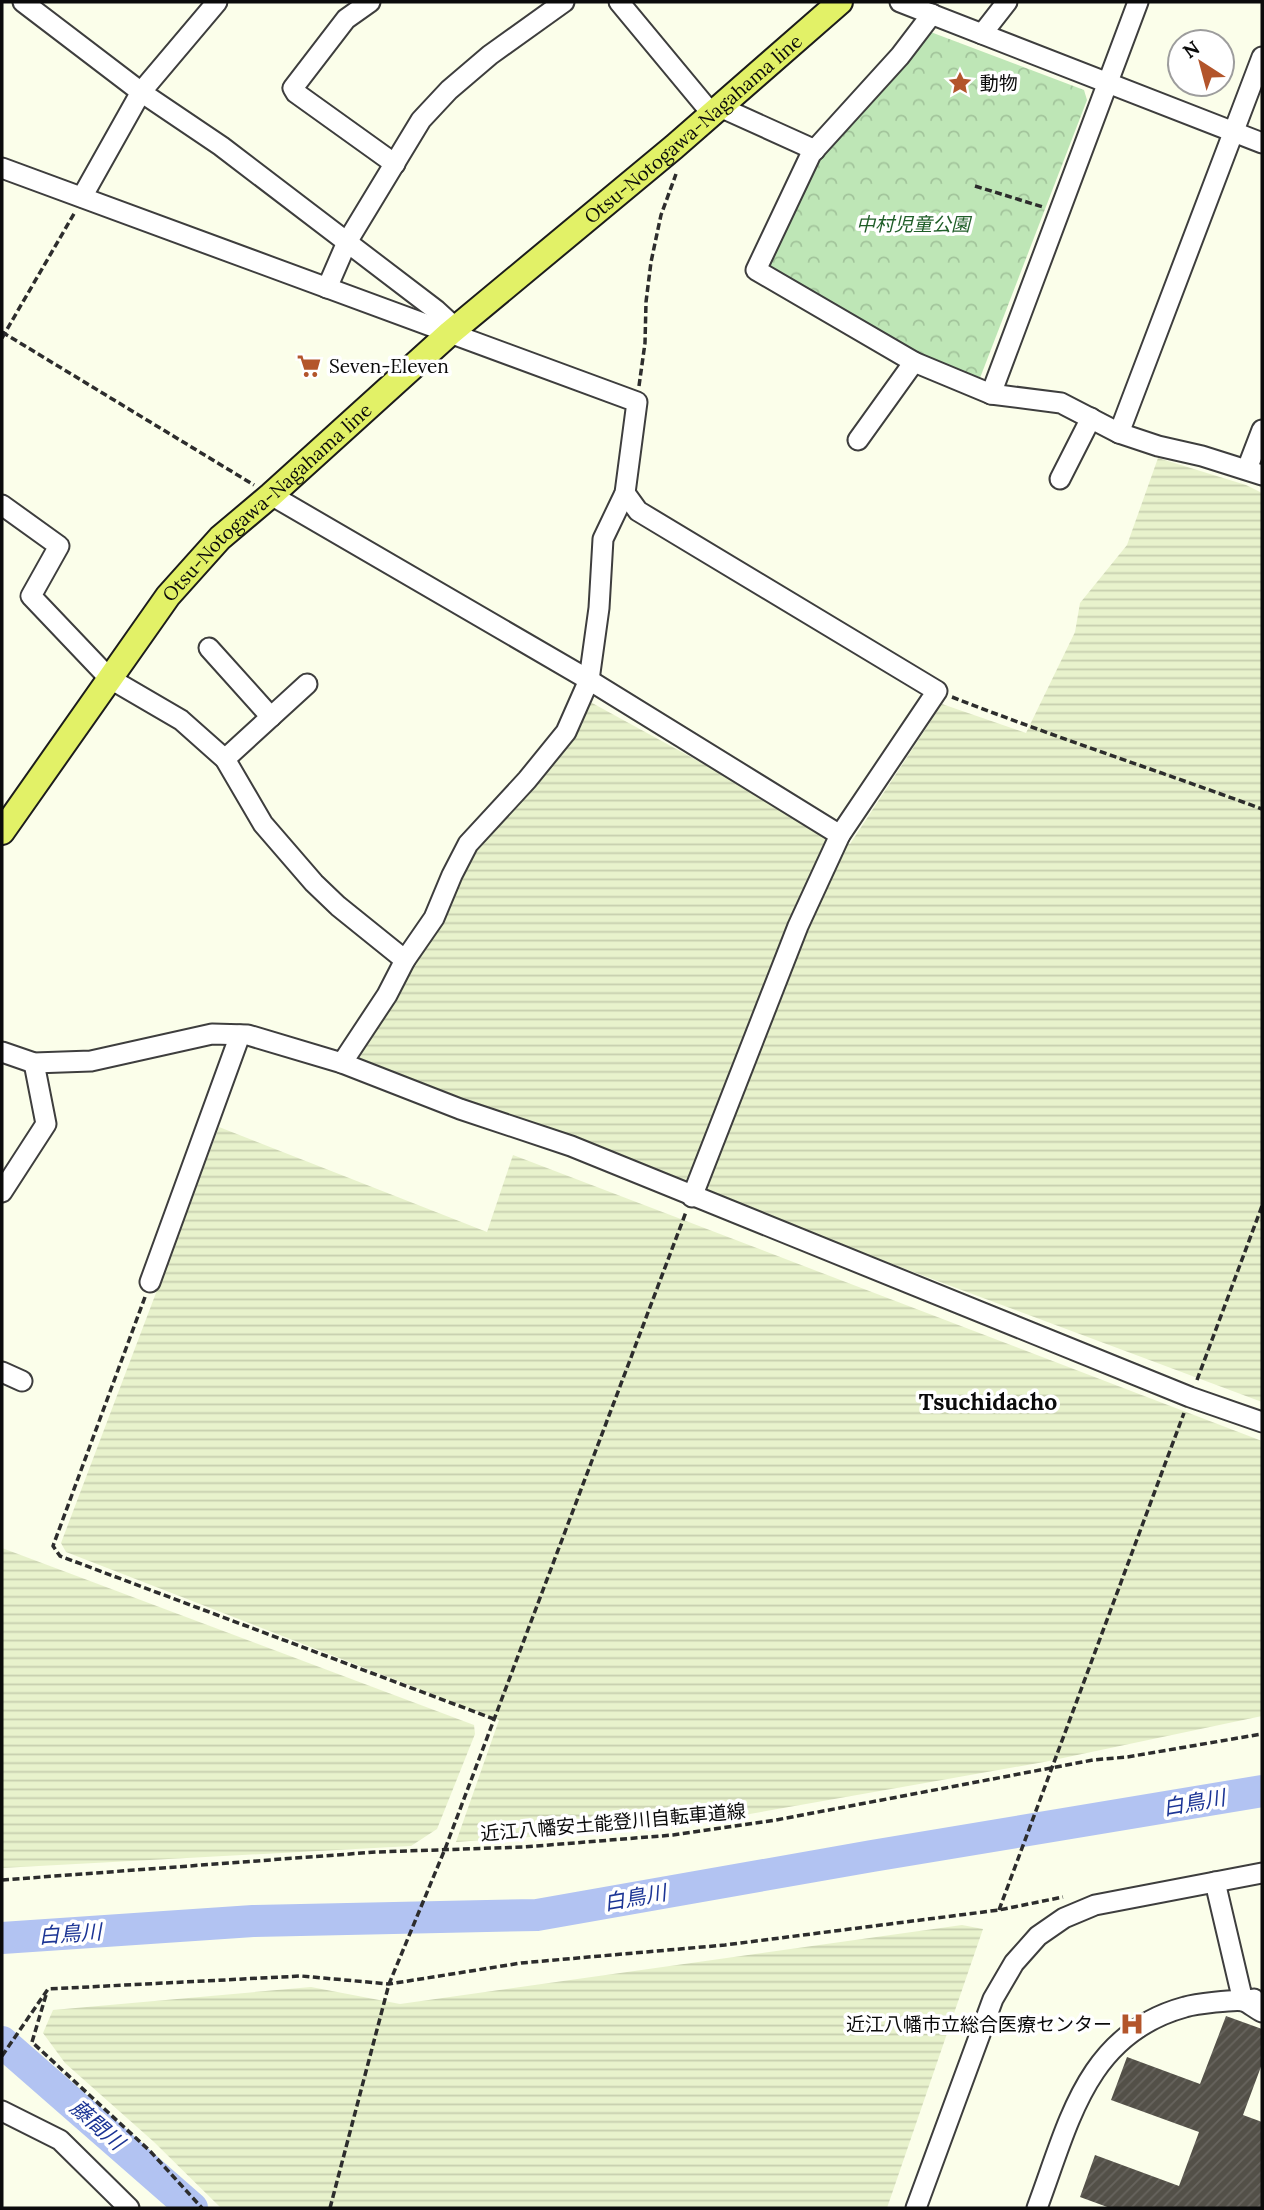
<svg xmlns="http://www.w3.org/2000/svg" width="1264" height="2210" font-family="Lora,'Noto Sans JP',serif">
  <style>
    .farmland { fill: url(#farmland-rules) }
    .park { fill: url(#park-crowns) }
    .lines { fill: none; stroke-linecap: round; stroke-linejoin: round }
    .river { stroke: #b2c3f2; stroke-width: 32 }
    .building { fill: url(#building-hatch) }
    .minor-casing { stroke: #3e3e3e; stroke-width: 23 }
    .major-casing { stroke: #1c1c1c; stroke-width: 28 }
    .path { stroke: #2d2d2d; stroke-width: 3.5; stroke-dasharray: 7 3.5; stroke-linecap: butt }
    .minor { stroke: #fff; stroke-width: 19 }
    .major { stroke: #e2f167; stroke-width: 24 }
    .labels { text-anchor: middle; stroke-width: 7; stroke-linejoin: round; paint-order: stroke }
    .poi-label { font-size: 19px; fill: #0b0b0b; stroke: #fff; text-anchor: start }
    .street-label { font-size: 19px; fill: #0b0b0b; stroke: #fff }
    .park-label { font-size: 19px; font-style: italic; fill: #205e29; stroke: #fff }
    .water-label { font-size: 21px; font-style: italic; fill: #1c3595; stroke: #fff }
    .quarter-label { font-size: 23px; font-weight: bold; fill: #0b0b0b; stroke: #fff }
  </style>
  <defs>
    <pattern id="farmland-rules" width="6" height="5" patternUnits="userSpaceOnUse" patternTransform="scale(1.75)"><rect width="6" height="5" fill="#e8f2cc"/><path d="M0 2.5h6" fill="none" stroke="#c6ceae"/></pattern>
    <pattern id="park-crowns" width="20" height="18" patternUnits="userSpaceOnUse" patternTransform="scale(1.75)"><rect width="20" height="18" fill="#bee6b6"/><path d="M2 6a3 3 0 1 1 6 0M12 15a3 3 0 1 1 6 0" fill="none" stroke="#a2c49b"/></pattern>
    <pattern id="building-hatch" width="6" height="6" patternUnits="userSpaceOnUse" patternTransform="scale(1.75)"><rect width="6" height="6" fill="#535048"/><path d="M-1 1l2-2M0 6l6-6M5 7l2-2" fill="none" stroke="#67645e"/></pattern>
  </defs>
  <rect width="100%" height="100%" fill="#fbfeea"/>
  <g class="farmland">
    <polygon points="1158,458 1246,485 1262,493 1262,1402 353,1063 474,850 570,744 583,698 850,844 942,704 1026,733 1075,632 1080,603 1127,545"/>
    <polygon points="219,1127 487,1232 513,1155 1262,1441 1262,1716 1044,1762 676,1827 456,1842 499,1720 66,1552 61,1543"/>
    <polygon points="2,1548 474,1725 475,1734 437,1829 411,1846 2,1868"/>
    <polygon points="962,1925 983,1929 887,2208 221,2208 154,2142 65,2063 43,2033 53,2010 311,1987 400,2004"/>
  </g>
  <polygon class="park" points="928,31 1084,90 1087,100 980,378 972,387 762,277 814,155"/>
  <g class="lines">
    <g class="river">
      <polyline points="2,1938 253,1921 537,1915 872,1856 1262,1791"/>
      <polyline points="2,2042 192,2208"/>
    </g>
  </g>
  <polygon class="building" points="1226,2016 1262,2029 1262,2064 1243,2115 1262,2122 1262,2208 1110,2208 1080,2197 1095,2155 1179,2186 1199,2132 1111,2100 1127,2057 1200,2084"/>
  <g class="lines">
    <g class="minor-casing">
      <g id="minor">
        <polyline points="23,2 141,92 221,146 436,310 448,321 450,333"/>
        <polyline points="370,2 346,19 293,88 296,93 395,164"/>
        <polyline points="619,2 712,114"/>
        <polyline points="900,2 1262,143"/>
        <polyline points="932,14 900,56 811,154 756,270 914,362 991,394 1061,403 1119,433 1158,446 1202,456 1262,475"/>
        <polyline points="982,34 1007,2"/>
        <polyline points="720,107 815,150"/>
        <polyline points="2,168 637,402 625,493 603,539 599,608 589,680 566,732 527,780 468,844 452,875 434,918 405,960 387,995 342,1063"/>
        <polyline points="82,197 141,92 217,2"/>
        <polyline points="327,288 347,242 421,120 449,90 490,55 564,2"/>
        <polyline points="991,394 1138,2"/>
        <polyline points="1119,433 1262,57"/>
        <polyline points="858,440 914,362"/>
        <polyline points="1247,469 1262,430"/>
        <polyline points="1060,479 1091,418"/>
        <polyline points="625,493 638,511 937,691 840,835 798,926 692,1197"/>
        <polyline points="271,495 589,680 840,835"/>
        <polyline points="2,505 59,546 31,596 109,678 181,720 225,759 263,824 314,883 338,906 405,960"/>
        <polyline points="209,648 271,717"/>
        <polyline points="225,759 307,684"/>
        <polyline points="2,1052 34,1063 91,1061 212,1034 248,1035 342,1063 460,1109 571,1146 1190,1397 1262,1422"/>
        <polyline points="2,1192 46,1124 34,1063"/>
        <polyline points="150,1282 240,1035"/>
        <polyline points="2,1372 22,1381"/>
        <polyline points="1215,1882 1243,2001 1254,1999"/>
        <polyline points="2,2111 60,2140 129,2208"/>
        <polyline points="916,2208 993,1999 1014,1963 1038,1936 1064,1918 1095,1905 1262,1873"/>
        <path d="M1037 2208C1069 2123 1086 2034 1185 2007 1195 2004 1235 1999 1244 2001 1250 2004 1256 2009 1262 2012"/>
      </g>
    </g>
    <g class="major-casing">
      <g id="major">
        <path id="s1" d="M2 832 168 596 220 538 271 495 450 333 674 147 840 2"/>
      </g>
    </g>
    <g class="path">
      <polyline points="975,186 1043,207"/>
      <polyline points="2,332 254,485"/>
      <polyline points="2,338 75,212"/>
      <polyline points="639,386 645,343 646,302 651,262 661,215 676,174"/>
      <path d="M952 697C1054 737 1159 771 1262 809"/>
      <polyline points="145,1297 53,1546 60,1556 494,1719"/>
      <polyline points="1197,1380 1262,1206"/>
      <polyline points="2,1880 376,1852 524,1847 673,1835 776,1820 1093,1760 1127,1757 1262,1734"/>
      <polyline points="999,1910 1184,1413"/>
      <polyline points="46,1995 32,2042 150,2151 202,2208"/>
      <polyline points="2,2056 48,1989 301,1976 389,1984 521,1963 725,1945 999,1910 1063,1897"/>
      <polyline points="330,2208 389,1984 445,1849 686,1212"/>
    </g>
    <use href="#minor" class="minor"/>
    <use href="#major" class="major"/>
  </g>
  <defs>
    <g id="sight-bare" transform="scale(1.89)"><path d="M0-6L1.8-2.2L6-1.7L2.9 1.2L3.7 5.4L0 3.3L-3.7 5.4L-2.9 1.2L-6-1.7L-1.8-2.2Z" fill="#b3552b" stroke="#fff" stroke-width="2.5" paint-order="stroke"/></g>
    <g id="supermarket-bare" transform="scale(1.89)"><path d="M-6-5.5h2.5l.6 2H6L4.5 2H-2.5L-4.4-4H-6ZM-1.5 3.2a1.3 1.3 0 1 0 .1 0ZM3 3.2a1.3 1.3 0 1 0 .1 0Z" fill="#b3552b" stroke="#fff" stroke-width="2.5" paint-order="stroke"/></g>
    <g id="hospital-bare" transform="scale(1.89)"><path d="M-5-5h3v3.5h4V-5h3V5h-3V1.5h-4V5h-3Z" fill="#b3552b" stroke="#fff" stroke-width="2.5" paint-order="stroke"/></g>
  </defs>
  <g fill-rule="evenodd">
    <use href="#sight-bare" x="960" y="83"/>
    <use href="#supermarket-bare" x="309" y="366"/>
    <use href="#hospital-bare" x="1132" y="2024"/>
  </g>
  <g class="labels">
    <g class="poi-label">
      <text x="980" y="90">動物</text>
      <text x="329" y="373">Seven-Eleven</text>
      <text x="1112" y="2031" text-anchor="end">近江八幡市立総合医療センター</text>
    </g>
    <g class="street-label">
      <text dy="7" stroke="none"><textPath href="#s1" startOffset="992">Otsu-Notogawa-Nagahama line</textPath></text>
      <text dy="7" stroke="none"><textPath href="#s1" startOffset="425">Otsu-Notogawa-Nagahama line</textPath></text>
      <text transform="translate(613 1822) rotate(-5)" y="7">近江八幡安土能登川自転車道線</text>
    </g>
    <g class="park-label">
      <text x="913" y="231">中村児童公園</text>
    </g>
    <g class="water-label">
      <text transform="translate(1194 1803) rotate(-10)" y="7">白鳥川</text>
      <text transform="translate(635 1898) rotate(-10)" y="7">白鳥川</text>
      <text transform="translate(70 1934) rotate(-4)" y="7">白鳥川</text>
      <text transform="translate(97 2125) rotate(41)" y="7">藤間川</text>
    </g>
    <g class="quarter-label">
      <text x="988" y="1410">Tsuchidacho</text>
    </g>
  </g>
  <rect width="1264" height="2210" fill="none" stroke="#0b0b0b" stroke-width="7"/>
  <g transform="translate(1201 63) rotate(324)"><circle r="33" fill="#ffffff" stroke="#9d9d9d" stroke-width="2"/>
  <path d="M0-5L12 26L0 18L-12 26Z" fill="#b3552b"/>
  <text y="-10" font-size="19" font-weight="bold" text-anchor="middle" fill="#0b0b0b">N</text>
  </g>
</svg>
